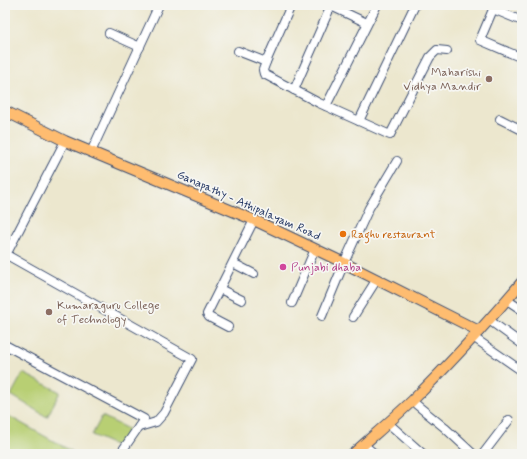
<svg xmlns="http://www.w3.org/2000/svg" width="527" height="459" font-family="Mynerve,sans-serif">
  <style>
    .pitch { fill: #b8cf73; stroke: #6a7f68 }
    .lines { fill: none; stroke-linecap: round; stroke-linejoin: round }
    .minor-casing { stroke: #3a4b6f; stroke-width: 10 }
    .major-casing { stroke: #3a4b6f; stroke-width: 12 }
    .minor { stroke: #fff; stroke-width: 8 }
    .major { stroke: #febc70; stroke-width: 10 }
    .education-dot { fill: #8d6e63; stroke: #f6f6f2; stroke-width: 1.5 }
    .food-dot { fill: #e8710a; stroke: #f6f6f2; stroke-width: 1.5 }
    .hotel-dot { fill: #d1479c; stroke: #f6f6f2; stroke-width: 1.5 }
    .labels { text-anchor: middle; stroke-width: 3.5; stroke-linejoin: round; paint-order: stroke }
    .education-label { font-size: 12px; fill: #785e54; stroke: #f6f6f2; text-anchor: end }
    .street-label { font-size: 12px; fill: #1b2f5e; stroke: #f6f6f2 }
    .food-label { font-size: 12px; fill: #c56008; stroke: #f6f6f2; text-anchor: start }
    .hotel-label { font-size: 12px; fill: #b23c85; stroke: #f6f6f2; text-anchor: start }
  </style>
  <rect width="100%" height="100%" fill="#f6f6f2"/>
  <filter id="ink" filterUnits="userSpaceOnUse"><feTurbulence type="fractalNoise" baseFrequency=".025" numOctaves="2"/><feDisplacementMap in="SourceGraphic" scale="8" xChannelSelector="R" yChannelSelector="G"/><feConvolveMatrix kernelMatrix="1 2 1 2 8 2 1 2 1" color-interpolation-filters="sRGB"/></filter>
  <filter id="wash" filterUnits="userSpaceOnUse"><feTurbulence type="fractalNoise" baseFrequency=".012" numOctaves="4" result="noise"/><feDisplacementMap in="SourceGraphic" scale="16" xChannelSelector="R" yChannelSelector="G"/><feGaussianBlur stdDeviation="0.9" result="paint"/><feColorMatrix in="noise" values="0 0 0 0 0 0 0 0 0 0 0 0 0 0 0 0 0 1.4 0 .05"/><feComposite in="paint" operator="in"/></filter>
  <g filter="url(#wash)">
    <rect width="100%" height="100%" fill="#ece7ce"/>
    <g class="pitch">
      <polygon points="23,373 60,392 47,417 11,395"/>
      <polygon points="5,414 73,452 74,454 5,454"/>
      <polygon points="102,416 128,429 119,447 92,435"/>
    </g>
  </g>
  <g filter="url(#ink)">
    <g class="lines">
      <g class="minor-casing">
        <g id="minor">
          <polyline points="289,5 289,10 266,62 263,70 264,74 319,103 390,135 430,57 437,50 447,51"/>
          <polyline points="491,5 494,7 480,40 522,58"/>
          <polyline points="493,9 522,21"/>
          <polyline points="109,33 140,47"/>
          <polyline points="238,51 266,62"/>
          <polyline points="294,90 330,8 333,7 367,23"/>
          <polyline points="326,106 377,5"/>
          <polyline points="500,119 522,130"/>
          <polyline points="359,121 415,5"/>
          <polyline points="91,152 159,5"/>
          <polyline points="5,254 192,359 164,413 156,422 139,427"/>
          <polyline points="5,257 65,141"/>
          <polyline points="233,263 254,274"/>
          <polyline points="220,289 242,300"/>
          <polyline points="507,300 522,310"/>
          <polyline points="292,303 315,249"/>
          <polyline points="322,316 344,263 369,208 397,161"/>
          <polyline points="353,317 377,279"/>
          <polyline points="489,320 522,344"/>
          <polyline points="228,327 209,317 207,314 254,220"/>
          <polyline points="473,337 522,371"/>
          <polyline points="5,345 144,419 120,454"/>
          <polyline points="412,401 445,428 473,454"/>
          <polyline points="388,423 423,454"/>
          <polyline points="364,445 375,454"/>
          <polyline points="483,454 509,420"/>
        </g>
      </g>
      <g class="major-casing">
        <g id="major">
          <polyline points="5,111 65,141 254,220 340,261 479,331"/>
          <path d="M353 454C373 436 393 419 412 401 451 363 487 323 522 282"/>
        </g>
      </g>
      <use href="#minor" class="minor"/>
      <use href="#major" class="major"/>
    </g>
  </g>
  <g class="education-dot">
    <circle cx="489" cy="79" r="4"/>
    <circle cx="49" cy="312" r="4"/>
  </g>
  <circle class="food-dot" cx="343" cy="234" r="4"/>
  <circle class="hotel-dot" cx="283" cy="267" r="4"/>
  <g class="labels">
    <g class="education-label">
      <text x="481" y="76">Maharishi<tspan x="481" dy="14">Vidhya Mandir</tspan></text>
      <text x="57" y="309" text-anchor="start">Kumaraguru College<tspan x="57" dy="14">of Technology</tspan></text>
    </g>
    <g class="street-label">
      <text transform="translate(249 205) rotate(24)" y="4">Ganapathy - Athipalayam Road</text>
    </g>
    <g class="food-label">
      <text x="351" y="238">Raghu restaurant</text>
    </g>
    <g class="hotel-label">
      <text x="291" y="271">Punjabi dhaba</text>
    </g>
  </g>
  <rect width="527" height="459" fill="none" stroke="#f6f6f2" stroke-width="20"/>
</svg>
